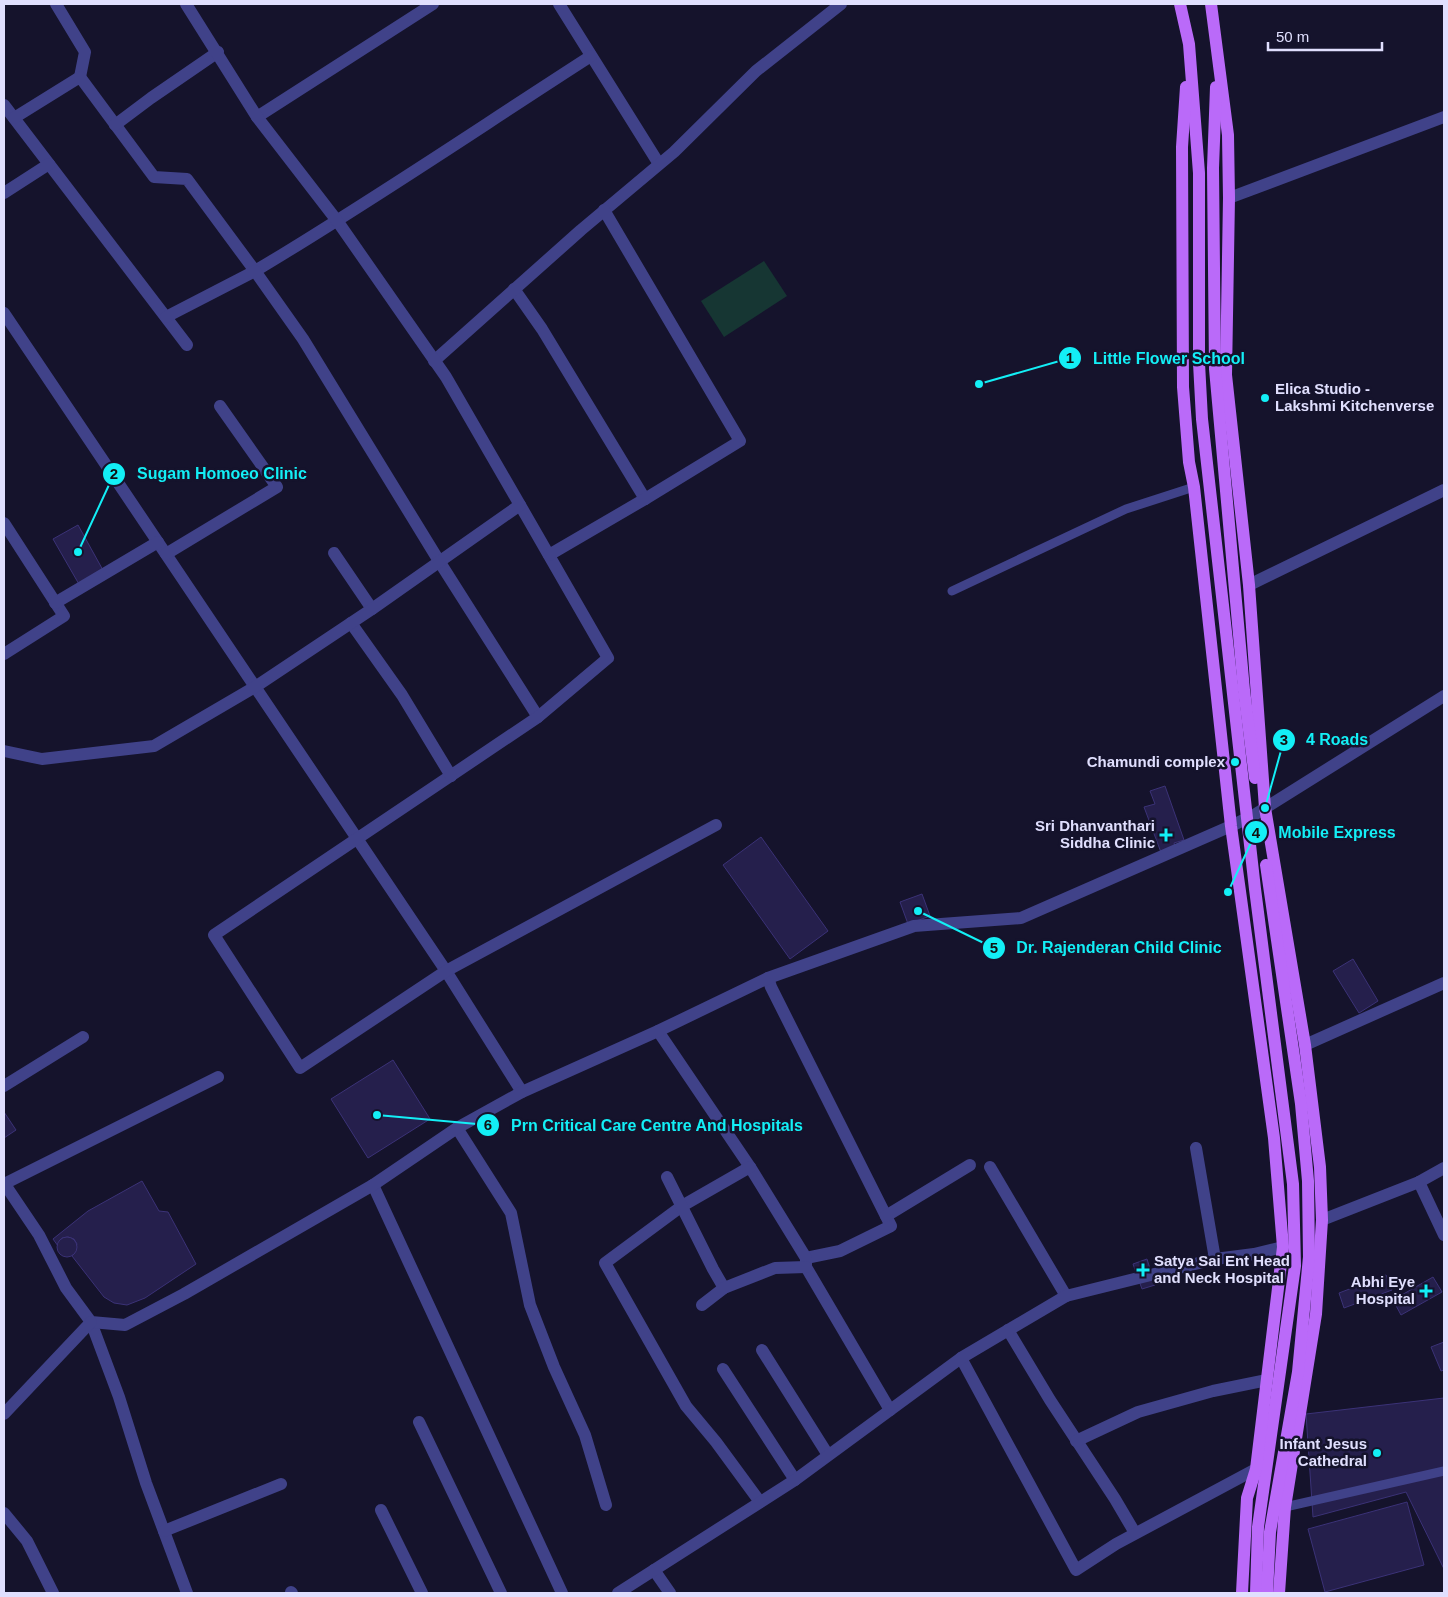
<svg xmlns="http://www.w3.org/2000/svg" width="1448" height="1597" font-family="Helvetica,sans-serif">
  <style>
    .green { fill: #163633 }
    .building { fill: #251f4c; stroke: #3b3277 }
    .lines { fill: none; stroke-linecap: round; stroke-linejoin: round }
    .service { stroke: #404289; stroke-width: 9 }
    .minor { stroke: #404289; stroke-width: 12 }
    .tertiary { stroke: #404289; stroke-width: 12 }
    .primary { stroke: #ba6af9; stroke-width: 12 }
    .poi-dot { fill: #13eff6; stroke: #15132c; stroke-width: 2 }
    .labels { text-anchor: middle; stroke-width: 5; stroke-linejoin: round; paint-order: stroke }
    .poi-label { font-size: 15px; font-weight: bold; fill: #e0dffe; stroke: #15132c; text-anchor: end }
    .leader { fill: none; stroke: #13eff6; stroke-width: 2 }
    .callout-dot { fill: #13eff6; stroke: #15132c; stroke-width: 2 }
    .mark-label { font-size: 15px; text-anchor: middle; font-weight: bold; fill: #111 }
    .callout-label { font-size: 16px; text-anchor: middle; font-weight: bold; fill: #13eff6; stroke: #15132c; stroke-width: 5; stroke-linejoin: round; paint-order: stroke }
  </style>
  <rect width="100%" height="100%" fill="#15132c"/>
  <polygon class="green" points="764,261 787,296 724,337 701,301"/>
  <g class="building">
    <polygon points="78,525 104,572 80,586 53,539"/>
    <polygon points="1165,786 1184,840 1174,843 1176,850 1162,855 1144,807 1155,804 1150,791"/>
    <polygon points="761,837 828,931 790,959 723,865"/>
    <polygon points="922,894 930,916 908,924 900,902"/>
    <polygon points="1353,959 1378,1001 1359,1013 1333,971"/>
    <polygon points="393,1060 430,1119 368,1158 331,1099"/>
    <polygon points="4,1112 16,1130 4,1138"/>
    <polygon points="142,1181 159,1211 168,1212 196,1264 145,1298 127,1305 114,1303 104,1297 72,1256 77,1244 74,1239 68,1237 62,1238 58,1246 53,1239 88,1211"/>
    <circle cx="67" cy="1247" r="10"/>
    <polygon points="1147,1259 1155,1285 1142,1289 1133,1264"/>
    <polygon points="1386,1275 1392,1290 1344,1308 1339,1293"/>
    <polygon points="1433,1277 1442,1292 1401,1315 1393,1300"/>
    <polygon points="1444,1342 1444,1370 1441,1371 1431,1347"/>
    <polygon points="1444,1398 1444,1569 1406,1492 1313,1517 1306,1414"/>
    <polygon points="1407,1502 1424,1565 1325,1592 1308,1529"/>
  </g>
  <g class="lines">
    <g class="service">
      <polyline points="952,591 1126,509 1194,487"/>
      <polyline points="1285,1507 1444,1471"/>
    </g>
    <g class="minor">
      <polyline points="56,4 85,52 80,77"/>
      <polyline points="559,4 659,164"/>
      <polyline points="4,105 187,345"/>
      <polyline points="257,117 433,4"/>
      <path d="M14 118 80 77 154 177 187 179 255 271C369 203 479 128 591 56"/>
      <polyline points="115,125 151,98 218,52"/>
      <polyline points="4,193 49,164"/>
      <polyline points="1229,198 1444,117"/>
      <polyline points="514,289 542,329 645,499"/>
      <polyline points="4,313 446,971 522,1092"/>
      <polyline points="166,317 255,271 303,339 439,561 538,717"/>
      <polyline points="434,361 581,230 674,152 756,71 841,4"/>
      <polyline points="520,505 608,658 538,717 214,935 300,1068 446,971 716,825"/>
      <polyline points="4,523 64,616 4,654"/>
      <polyline points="334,553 372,609"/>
      <polyline points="166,554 277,487 220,406"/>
      <polyline points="549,555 645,499 740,441 604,210"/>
      <polyline points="1249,585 1444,490"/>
      <polyline points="55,603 158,542"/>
      <polyline points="351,623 402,695 451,776"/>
      <polyline points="4,751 42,759 154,746 255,687 372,609 520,505 446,377 338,222 257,117 186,4"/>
      <polyline points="768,978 771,987 891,1226 840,1251 806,1258"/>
      <polyline points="658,1031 750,1167 806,1258 806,1267 890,1410"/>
      <polyline points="1305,1045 1444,983"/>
      <polyline points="4,1086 83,1037"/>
      <polyline points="457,1128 511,1213 530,1305 554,1367 585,1435 606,1505"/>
      <polyline points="1196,1148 1215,1259"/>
      <polyline points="750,1167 682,1206 605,1263 686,1406 716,1442 760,1502"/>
      <polyline points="990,1167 1066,1296"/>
      <polyline points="667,1177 713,1269 724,1288"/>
      <polyline points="1419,1182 1444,1235"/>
      <polyline points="4,1184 218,1077"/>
      <polyline points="373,1185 562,1593"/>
      <polyline points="886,1216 970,1165"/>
      <polyline points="1322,1220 1419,1182 1444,1168"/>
      <polyline points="702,1305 724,1288 775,1268 806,1267"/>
      <polyline points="91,1322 119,1397 146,1483 187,1593"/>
      <polyline points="1008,1330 1050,1400 1115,1499 1135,1533"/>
      <polyline points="762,1350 828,1455"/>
      <polyline points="961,1358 1076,1570 1116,1544 1256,1469"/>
      <polyline points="723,1369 795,1480"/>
      <polyline points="419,1422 501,1593"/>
      <polyline points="1076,1441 1138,1412 1213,1391 1267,1380"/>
      <polyline points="381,1510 422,1593"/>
      <polyline points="4,1513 27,1541 53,1593"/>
      <polyline points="164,1531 281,1484"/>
      <polyline points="654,1570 670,1593"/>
      <polyline points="291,1592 292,1593"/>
      <polyline points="618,1593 795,1480 961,1358 1066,1296 1215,1259 1254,1254 1283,1247"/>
    </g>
    <g class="tertiary">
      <polyline points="4,1183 39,1235 66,1288 91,1322 125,1325 184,1294 373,1185 457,1128 522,1092 658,1031 768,978 914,926 1021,918 1231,826 1254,815 1444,696"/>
      <polyline points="4,1414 91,1322"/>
    </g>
    <g class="primary">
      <polyline points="1180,4 1189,44 1199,173 1199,363 1202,419 1255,889 1293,1184 1295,1266 1258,1527 1256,1593"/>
      <polyline points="1211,4 1228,135 1229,198 1226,375 1249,585 1265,808 1305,1045 1320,1167 1322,1220 1316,1314 1285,1507 1279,1593"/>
      <polyline points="1186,87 1182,147 1183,387 1189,462 1194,487 1231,826 1274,1138 1283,1247 1256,1469 1247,1498 1242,1593"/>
      <polyline points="1216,87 1213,168 1215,369 1244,690 1255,778"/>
      <polyline points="1266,865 1301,1104 1308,1181 1309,1257 1298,1372 1270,1532 1267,1593"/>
    </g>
  </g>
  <g class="poi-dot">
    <circle cx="1265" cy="398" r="5"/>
    <circle cx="1235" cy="762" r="5"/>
    <path d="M1163.5 827.5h5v5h5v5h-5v5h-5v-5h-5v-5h5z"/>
    <path d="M1140.5 1262.5h5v5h5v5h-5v5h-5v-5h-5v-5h5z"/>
    <path d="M1423.5 1283.5h5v5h5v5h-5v5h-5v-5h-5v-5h5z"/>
    <circle cx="1377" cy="1453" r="5"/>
  </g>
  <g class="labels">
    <g class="poi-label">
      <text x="1275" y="394" text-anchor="start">Elica Studio -<tspan x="1275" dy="17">Lakshmi Kitchenverse</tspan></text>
      <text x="1225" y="767">Chamundi complex</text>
      <text x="1155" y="831">Sri Dhanvanthari<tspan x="1155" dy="17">Siddha Clinic</tspan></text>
      <text x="1154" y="1266" text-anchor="start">Satya Sai Ent Head<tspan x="1154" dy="17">and Neck Hospital</tspan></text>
      <text x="1415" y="1287">Abhi Eye<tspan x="1415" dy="17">Hospital</tspan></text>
      <text x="1367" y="1449">Infant Jesus<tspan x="1367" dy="17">Cathedral</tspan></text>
    </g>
  </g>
  <path class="leader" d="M979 384L1070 358M78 552L114 474M1265 808L1284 740M1228 892L1256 832M918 911L994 948M377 1115L488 1125"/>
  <g class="callout-dot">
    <circle cx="979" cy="384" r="5"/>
    <circle cx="78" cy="552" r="5"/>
    <circle cx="1265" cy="808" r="5"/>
    <circle cx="1228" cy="892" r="5"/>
    <circle cx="918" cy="911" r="5"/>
    <circle cx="377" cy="1115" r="5"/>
    <circle cx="1070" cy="358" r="12"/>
    <circle cx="114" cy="474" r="12"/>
    <circle cx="1284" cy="740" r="12"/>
    <circle cx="1256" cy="832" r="12"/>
    <circle cx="994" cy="948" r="12"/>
    <circle cx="488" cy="1125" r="12"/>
  </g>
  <g class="mark-label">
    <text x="1070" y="363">1</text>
    <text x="114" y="479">2</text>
    <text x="1284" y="745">3</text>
    <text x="1256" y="838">4</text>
    <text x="994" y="953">5</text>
    <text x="488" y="1130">6</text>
  </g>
  <g class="callout-label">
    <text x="1169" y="364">Little Flower School</text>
    <text x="222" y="479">Sugam Homoeo Clinic</text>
    <text x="1337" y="745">4 Roads</text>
    <text x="1337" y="838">Mobile Express</text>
    <text x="1119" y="953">Dr. Rajenderan Child Clinic</text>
    <text x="657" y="1131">Prn Critical Care Centre And Hospitals</text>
  </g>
  <rect width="1448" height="1597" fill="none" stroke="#e0dffe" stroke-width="10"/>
  <path d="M1268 42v8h114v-8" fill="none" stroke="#e0dffe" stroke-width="2.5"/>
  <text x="1276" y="42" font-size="15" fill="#e0dffe" stroke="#15132c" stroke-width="4" paint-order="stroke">50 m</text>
</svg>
